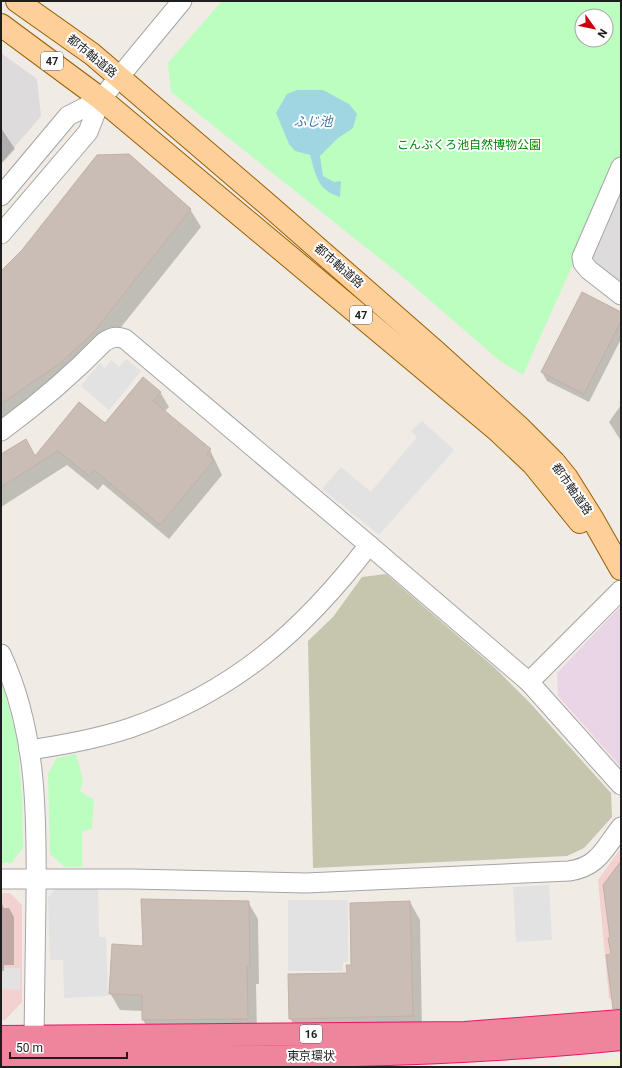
<svg xmlns="http://www.w3.org/2000/svg" width="622" height="1068" font-family="Roboto,'Noto Sans JP',sans-serif">
  <style>
    .residential { fill: #dddbdb }
    .commercial { fill: #f3d1d1 }
    .industrial { fill: #ead5e7 }
    .construction { fill: #c6c5ae }
    .farmland { fill: #f0f1cd }
    .park { fill: #bcfebf; fill-rule: evenodd }
    .parking { fill: #e2e2e2 }
    .water { fill: #a0d6e2 }
    .shadow { fill: #0003 }
    .building { fill: #c9bdb6; stroke: #c3b1a4 }
    .lines { fill: none; stroke-linecap: round; stroke-linejoin: round }
    .minor-casing { stroke: #a5a5a5; stroke-width: 21 }
    .major-casing { stroke: #995f00; stroke-width: 24 }
    .highway-casing { stroke: #eb1468; stroke-width: 24 }
    .minor { stroke: #fff; stroke-width: 19 }
    .major { stroke: #ffcf9a; stroke-width: 22 }
    .highway { stroke: #ef849d; stroke-width: 22 }
    .labels { text-anchor: middle; stroke-width: 4; stroke-linejoin: round; paint-order: stroke }
    .shield { fill: #fff; stroke: #626262; stroke-width: 1 }
    .shield-label { font-size: 11px; font-weight: bold; fill: #1e1e1e }
    .street-label { font-size: 12px; fill: #1e1e1e; stroke: #fff }
    .park-label { font-size: 12px; fill: #018706; stroke: #fff }
    .water-label { font-size: 13px; font-style: italic; fill: #3d77a6; stroke: #fff }
  </style>
  <rect width="100%" height="100%" fill="#f0ebe4"/>
  <g class="residential">
    <polygon points="1,53 37,79 41,116 1,163"/>
    <polygon points="621,174 621,285 593,261 587,253"/>
  </g>
  <g class="commercial">
    <polygon points="621,848 621,997 609,999 598,880"/>
    <polygon points="1,893 10,893 22,905 22,1002 5,1020 1,1020"/>
  </g>
  <polygon class="industrial" points="621,606 621,767 558,696 557,673"/>
  <polygon class="construction" points="386,574 495,668 530,703 611,793 612,817 584,848 567,856 313,868 308,641 333,617 362,577"/>
  <polygon class="farmland" points="621,1058 621,1067 560,1067 560,1065"/>
  <g class="park">
    <path d="M222 1H621V158L523 375 500 361 403 277 171 92 168 63ZM582 16H606V40H582Z"/>
    <polygon points="1,679 17,738 22,797 23,848 11,863 1,863"/>
    <polygon points="76,754 83,780 80,791 94,800 92,828 82,832 82,867 65,867 50,854 48,774 57,758"/>
  </g>
  <g class="parking">
    <polygon points="126,359 141,371 109,410 81,386 100,363 105,368 111,360 119,367"/>
    <polygon points="422,421 454,450 379,535 322,489 341,467 371,492 417,437 411,431"/>
    <polygon points="98,884 99,937 106,937 108,996 64,998 63,960 50,960 48,897 59,885"/>
    <polygon points="549,885 552,940 516,942 513,887"/>
    <polygon points="288,900 348,900 348,962 343,962 343,971 288,971"/>
    <polygon points="1,968 20,968 20,990 1,989"/>
  </g>
  <path class="water" d="M297 90H323L349 104 357 114 353 128 338 138 320 156 323 176 334 182 341 181 340 197C317 190 316 175 310 155L295 151 289 144 276 113 287 94Z"/>
  <g class="shadow">
    <polygon points="1,128 15,149 1,164"/>
    <polygon points="190,209 201,227 102,351 1,429 1,273"/>
    <polygon points="621,313 621,339 589,402 547,381 542,372"/>
    <polygon points="160,392 169,407 164,412 210,450 222,475 169,539 103,484 98,490 67,465 1,507 1,455 35,457 105,425"/>
    <polygon points="621,405 621,441 609,422"/>
    <polygon points="1,902 4,908 9,908 14,917 14,965 4,965 4,971 1,971"/>
    <polygon points="248,902 258,919 259,984 256,984 257,1035 153,1037 143,1020 143,1011 120,1010 110,993 144,947"/>
    <polygon points="410,902 420,920 422,1033 300,1036 290,1018 348,974"/>
  </g>
  <g class="building">
    <polygon points="129,154 191,209 93,333 59,364 1,404 1,271 22,250 97,155"/>
    <polygon points="582,292 621,312 621,321 584,394 541,372"/>
    <polygon points="143,377 161,392 153,401 211,449 207,454 214,460 160,525 94,470 89,476 58,451 1,487 1,454 26,439 35,456 79,402 105,423"/>
    <polygon points="621,861 621,1008 613,1009 606,955 611,954 608,938 610,938 603,885"/>
    <polygon points="141,899 249,901 250,967 247,967 248,1019 142,1020 142,995 109,994 112,944 143,946"/>
    <polygon points="410,901 413,1016 289,1019 288,974 347,973 346,965 351,965 350,903"/>
  </g>
  <g class="lines">
    <g class="minor-casing">
      <g id="minor">
        <polyline points="621,167 582,257 583,263 589,270 621,295"/>
        <polyline points="1,196 68,116 101,99"/>
        <polyline points="1,234 88,132 101,99 182,1"/>
        <path d="M1 431C38 404 72 375 104 342 112 337 116 336 125 339L369 545 529 682 621 785"/>
        <path d="M1 654C37 730 37 816 36 898 35 945 35 991 34 1037"/>
        <polyline points="529,682 621,590"/>
        <path d="M29 750C63 745 97 739 130 728 234 692 303 631 369 545"/>
        <path d="M1 879H131L306 883 569 871C598 867 604 849 621 827"/>
      </g>
    </g>
    <g class="major-casing">
      <g id="major">
        <polyline points="17,1 92,54 266,203 435,351 520,428 554,462 567,478 592,518 621,569"/>
        <polyline points="1,25 101,99 497,430 533,464 580,522"/>
      </g>
    </g>
    <g class="highway-casing">
      <g id="highway">
        <polyline points="1,1037 465,1033 621,1021"/>
        <path d="M1 1057C208 1057 415 1060 621 1039"/>
      </g>
    </g>
    <use href="#minor" class="minor"/>
    <use href="#major" class="major"/>
    <use href="#highway" class="highway"/>
  </g>
  <g class="labels">
    <g class="shield">
      <rect x="41" y="52" width="22" height="18" rx="3"/>
      <rect x="350" y="306" width="22" height="18" rx="3"/>
      <rect x="300" y="1025" width="22" height="18" rx="3"/>
    </g>
    <g class="shield-label">
      <text x="52" y="65">47</text>
      <text x="361" y="319">47</text>
      <text x="311" y="1038">16</text>
    </g>
    <g class="street-label">
      <text transform="translate(92 56) rotate(39)" y="4">都市軸道路</text>
      <text transform="translate(339 266) rotate(41)" y="4">都市軸道路</text>
      <text transform="translate(572 489) rotate(55)" y="4">都市軸道路</text>
      <text x="311" y="1060">東京環状</text>
    </g>
    <g class="park-label">
      <text x="469" y="149">こんぶくろ池自然博物公園</text>
    </g>
    <g class="water-label">
      <text x="313" y="126">ふじ池</text>
    </g>
  </g>
  <rect width="622" height="1068" fill="none" stroke="#1e1e1e" stroke-width="4"/>
  <g transform="translate(594 28) rotate(123)"><circle r="19" fill="#ffffff" stroke="#a5a5a5"/>
  <path d="M0-3L7 15L0 10L-7 15Z" fill="#cd0009"/>
  <text y="-6" font-size="11" font-weight="bold" text-anchor="middle" fill="#1e1e1e">N</text>
  </g>
  <path d="M10 1052v6h117v-6" fill="none" stroke="#1e1e1e" stroke-width="2"/>
  <text x="16" y="1052" font-size="12" fill="#1e1e1e" stroke="#ffffff" stroke-width="3" paint-order="stroke">50 m</text>
</svg>
